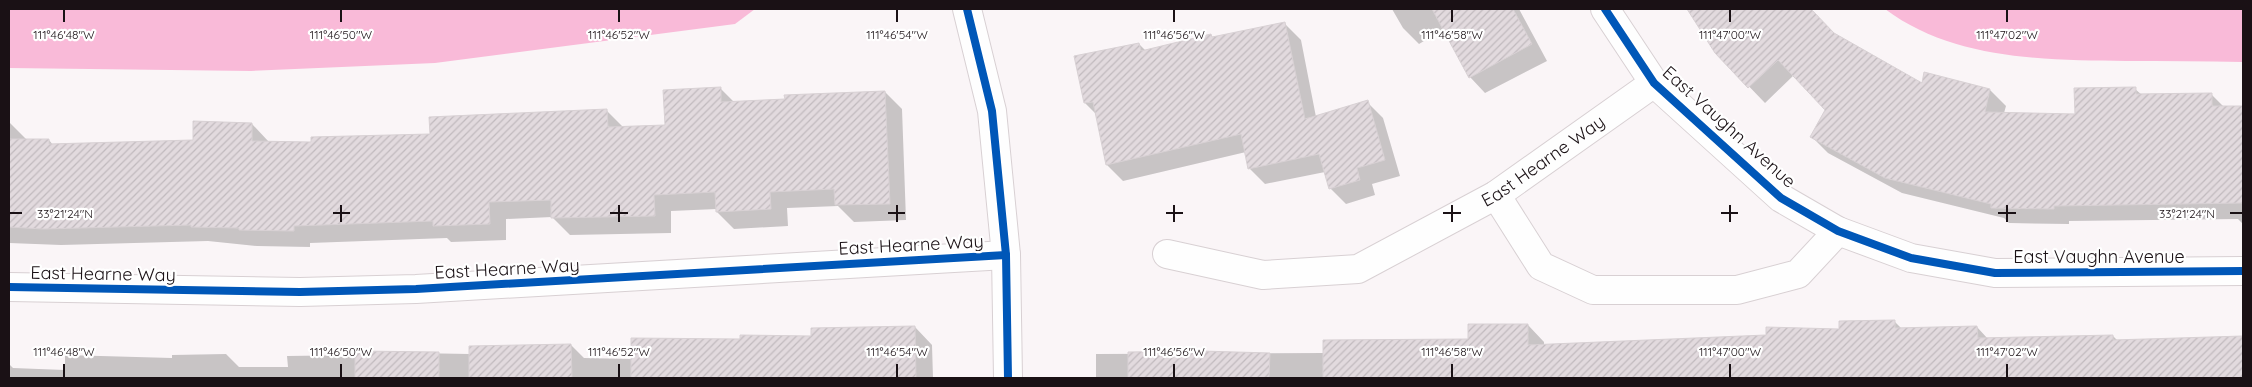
<svg xmlns="http://www.w3.org/2000/svg" width="2252" height="387" font-family="Quicksand,sans-serif">
  <style>
    .water { fill: #f9bad8 }
    .shadow { fill: #0003 }
    .building { fill: url(#building-hatch); stroke: #d8d1d4 }
    .lines { fill: none; stroke-linecap: round; stroke-linejoin: round }
    .minor-casing { stroke: #d8d0d3; stroke-width: 30 }
    .minor { stroke: #fefefe; stroke-width: 28 }
    .cycleway-casing { stroke: #fff; stroke-width: 11 }
    .cycleway { stroke: #0057b8; stroke-width: 8 }
    .ticks { fill: none; stroke: #1a1115; stroke-width: 2 }
    .labels { text-anchor: middle; stroke-width: 4.5; stroke-linejoin: round; paint-order: stroke }
    .street-label { font-size: 18px; fill: #1a1115; stroke: #fff }
    .ticks-label { font-size: 12px; text-anchor: middle; fill: #1a1115; stroke: #fff; stroke-width: 4.5; stroke-linejoin: round; paint-order: stroke }
  </style>
  <defs>
    <pattern id="building-hatch" width="6" height="6" patternUnits="userSpaceOnUse" patternTransform="scale(1.25)"><rect width="6" height="6" fill="#e2dade"/><path d="M-1 1l2-2M0 6l6-6M5 7l2-2" fill="none" stroke="#c1babe"/></pattern>
  </defs>
  <rect width="100%" height="100%" fill="#faf5f7"/>
  <g class="water">
    <polygon points="9,9 755,9 735,24 435,63 251,71 9,68"/>
    <path d="M1885 9H2243V62C2204 61 2165 61 2126 61 2045 60 1953 60 1885 9Z"/>
  </g>
  <g class="shadow">
    <polygon points="1392,9 1519,9 1547,61 1485,93 1470,77 1444,29 1419,44 1403,28"/>
    <polygon points="1688,9 1777,9 1780,14 1786,9 1810,9 1835,36 1923,85 1990,90 2006,106 2004,113 2076,115 2135,89 2142,95 2211,94 2224,107 2243,107 2243,224 2238,219 2069,221 2069,224 2009,223 2004,218 1902,193 1828,153 1812,137 1827,110 1794,75 1765,103 1713,49"/>
    <polygon points="1285,24 1301,40 1316,117 1367,102 1383,118 1400,176 1372,184 1375,195 1346,204 1330,188 1325,172 1265,184 1249,168 1246,152 1123,181 1107,165 1097,115 1085,103 1139,44 1146,51 1211,36 1213,38"/>
    <polygon points="720,88 735,103 885,92 902,109 906,220 854,222 838,206 787,208 788,226 734,229 717,212 717,209 671,211 671,233 570,235 552,217 506,219 506,240 451,242 447,238 310,243 310,247 257,246 208,241 61,245 9,243 9,122 26,139 49,140 53,145 194,141 252,124 269,142 312,143 431,135 607,111 624,128 666,126"/>
    <polygon points="1894,321 1902,329 1977,327 1988,339 2113,336 2118,341 2243,337 2243,378 1096,378 1096,354 1324,353 1469,340 1528,325 1544,342 1544,346 1767,336 1840,330"/>
    <polygon points="915,327 932,345 933,378 9,378 9,364 13,368 65,370 65,355 172,358 172,355 226,354 239,367 288,367 287,356 356,355 356,352 470,354 571,345 584,358 632,359 742,340 813,337"/>
  </g>
  <g class="building">
    <polygon points="1432,9 1513,9 1532,44 1469,78"/>
    <polygon points="1687,9 1811,9 1834,33 1922,83 1924,72 1990,89 1985,112 2075,114 2074,88 2136,87 2136,94 2212,93 2212,106 2243,106 2243,203 2054,206 2054,209 1991,208 1991,204 1885,178 1810,137 1825,110 1778,60 1748,88 1715,53"/>
    <polygon points="1285,22 1305,119 1368,100 1385,160 1357,168 1360,180 1329,189 1319,154 1248,169 1241,134 1106,165 1093,102 1084,103 1074,56 1139,43 1141,51 1211,34 1212,37"/>
    <polygon points="721,87 721,102 785,99 784,95 885,91 890,204 835,205 834,189 770,192 771,209 716,212 715,192 654,195 655,216 551,218 551,200 489,202 490,224 433,226 433,221 294,226 294,231 239,230 239,228 191,227 191,225 43,229 9,227 9,139 49,139 49,144 193,140 193,121 252,123 252,141 311,142 311,137 430,134 429,117 607,109 608,127 665,125 663,90"/>
    <polygon points="1895,320 1895,328 1977,326 1978,338 2113,335 2113,340 2243,336 2243,378 1323,378 1323,340 1468,339 1468,324 1528,324 1528,345 1766,335 1766,327 1839,329 1839,321"/>
    <polygon points="915,326 916,378 631,378 631,338 740,339 740,335 811,336 811,328"/>
    <polygon points="571,344 572,378 469,378 469,346"/>
    <polygon points="355,351 439,352 439,378 355,378"/>
    <polygon points="1201,351 1270,353 1269,378 1128,378 1128,352"/>
  </g>
  <g class="lines">
    <g class="minor-casing">
      <g id="minor">
        <polyline points="967,9 992,111 1006,255 1008,378"/>
        <polyline points="1605,9 1654,83 1781,198 1838,231 1911,258 1995,273 2243,271"/>
        <polyline points="1496,195 1541,266 1593,290 1737,290 1798,274 1838,231"/>
        <path id="s1" d="M1167 254 1263 275 1358 269 1496 195 1654 83"/>
        <polyline points="9,287 300,292 416,289 1006,255"/>
      </g>
    </g>
    <use href="#minor" class="minor"/>
    <g class="cycleway-casing">
      <g id="cycleway">
        <polyline points="967,9 992,111 1006,255 1008,378"/>
        <polyline points="1605,9 1654,83 1781,198 1838,231 1911,258 1995,273 2243,271"/>
        <polyline points="9,287 300,292 416,289 1006,255"/>
      </g>
    </g>
    <use href="#cycleway" class="cycleway"/>
  </g>
  <path class="ticks" d="M64 10V22M341 10V22M619 10V22M897 10V22M1174 10V22M1452 10V22M1730 10V22M2007 10V22M341 205V222M619 205V222M897 205V222M1174 205V222M1452 205V222M1730 205V222M2007 205V222M10 213H22M333 213H350M610 213H628M888 213H905M1166 213H1183M1443 213H1461M1721 213H1738M1998 213H2016M2230 213H2242M64 364V377M341 364V377M619 364V377M897 364V377M1174 364V377M1452 364V377M1730 364V377M2007 364V377"/>
  <g class="labels">
    <g class="street-label">
      <text transform="translate(1729 127) rotate(42)" y="6">East Vaughn Avenue</text>
      <text dy="6" stroke="none"><textPath href="#s1" startOffset="408">East Hearne Way</textPath></text>
      <text transform="translate(911 245) rotate(-3)" y="6">East Hearne Way</text>
      <text x="2099" y="263">East Vaughn Avenue</text>
      <text transform="translate(507 269) rotate(-3)" y="6">East Hearne Way</text>
      <text transform="translate(103 274) rotate(1)" y="6">East Hearne Way</text>
    </g>
  </g>
  <g class="ticks-label">
    <text x="64" y="39">111°46'48"W</text>
    <text x="341" y="39">111°46'50"W</text>
    <text x="619" y="39">111°46'52"W</text>
    <text x="897" y="39">111°46'54"W</text>
    <text x="1174" y="39">111°46'56"W</text>
    <text x="1452" y="39">111°46'58"W</text>
    <text x="1730" y="39">111°47'00"W</text>
    <text x="2007" y="39">111°47'02"W</text>
    <text x="2187" y="218">33°21'24"N</text>
    <text x="65" y="218">33°21'24"N</text>
    <text x="64" y="356">111°46'48"W</text>
    <text x="341" y="356">111°46'50"W</text>
    <text x="619" y="356">111°46'52"W</text>
    <text x="897" y="356">111°46'54"W</text>
    <text x="1174" y="356">111°46'56"W</text>
    <text x="1452" y="356">111°46'58"W</text>
    <text x="1730" y="356">111°47'00"W</text>
    <text x="2007" y="356">111°47'02"W</text>
  </g>
  <rect width="2252" height="387" fill="none" stroke="#1a1115" stroke-width="20"/>
</svg>
